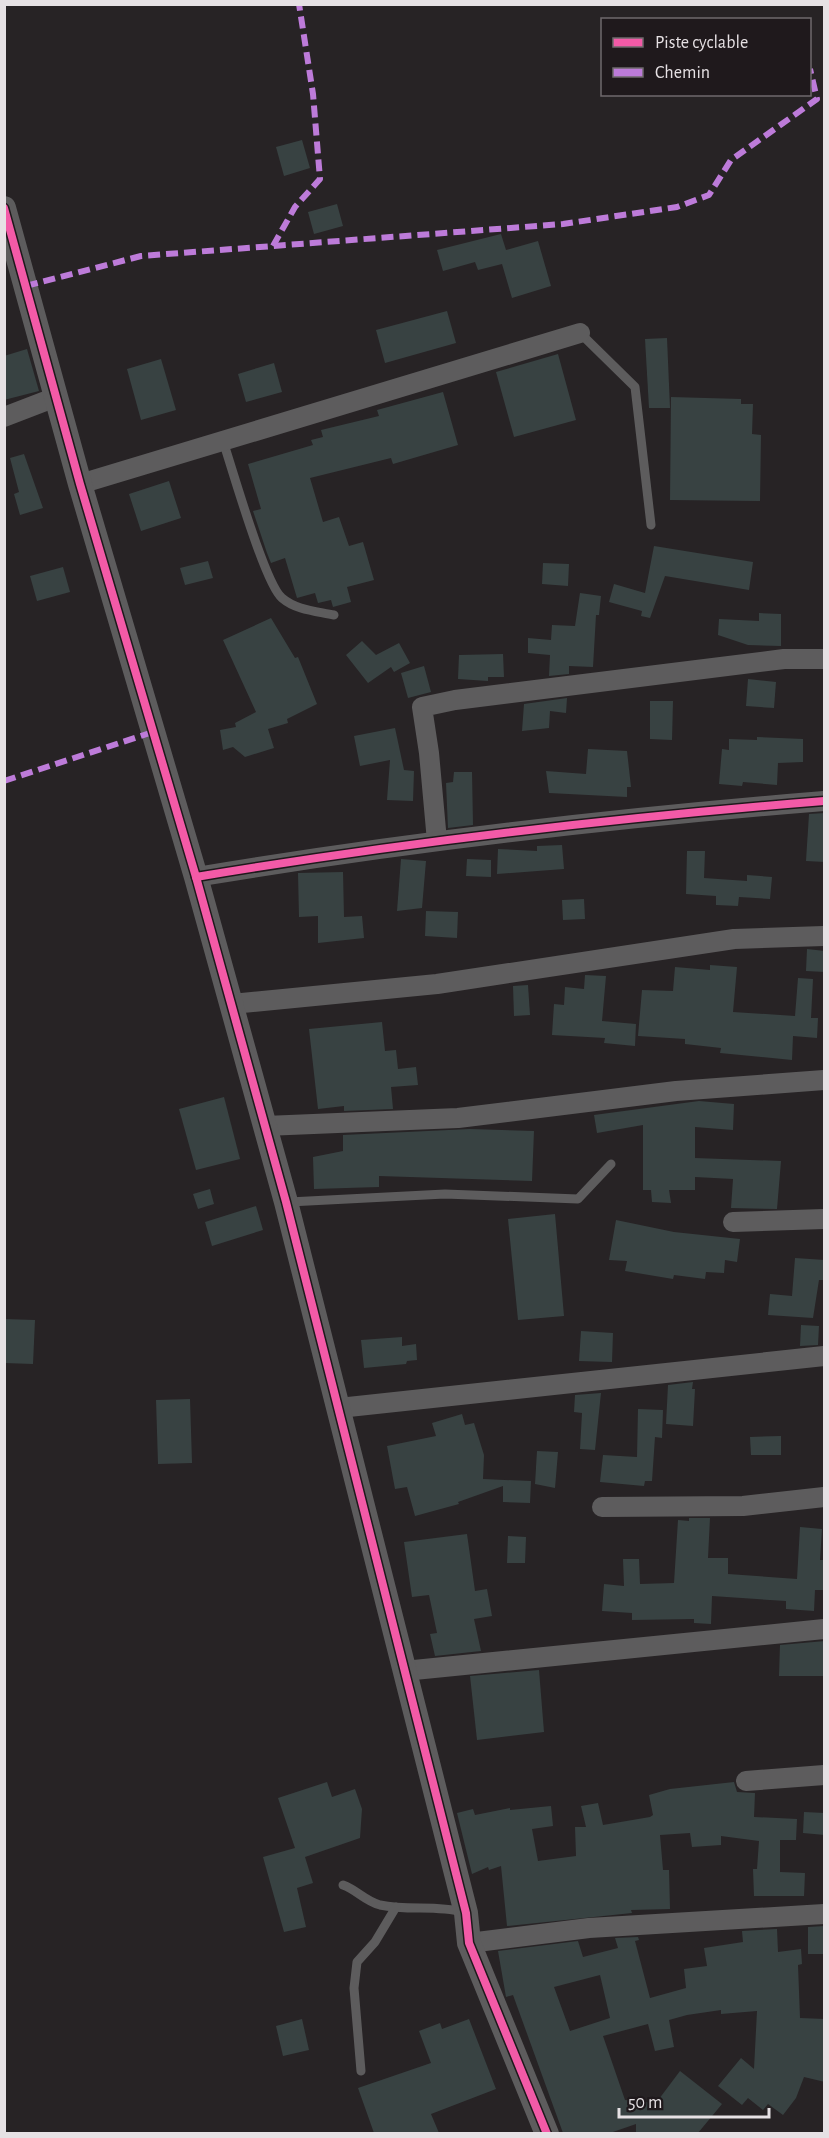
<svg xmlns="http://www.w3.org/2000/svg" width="829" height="2138" font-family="'Alegreya Sans',sans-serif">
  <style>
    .building { fill: #384242; fill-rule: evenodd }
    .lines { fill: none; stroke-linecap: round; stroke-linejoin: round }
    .service { stroke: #5d5c5d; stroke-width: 9 }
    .minor { stroke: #5d5c5d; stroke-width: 20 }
    .tertiary { stroke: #5d5c5d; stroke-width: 24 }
    .quiet { stroke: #bd7bd9; stroke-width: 6; stroke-dasharray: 12 6; stroke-linecap: butt }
    .cycleway-casing { stroke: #1f191c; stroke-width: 11 }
    .cycleway { stroke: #f35aa7; stroke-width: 8 }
  </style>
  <rect width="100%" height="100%" fill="#272325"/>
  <g class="building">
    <polygon points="302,140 310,168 284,176 276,147"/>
    <polygon points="337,204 343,226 314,234 308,212"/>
    <polygon points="501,234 506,250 538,241 551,286 512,298 502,264 478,270 475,262 443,271 437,250"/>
    <polygon points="447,311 456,343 385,363 376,330"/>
    <polygon points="667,338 670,408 649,408 645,339"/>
    <polygon points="27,349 39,391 4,400 4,356"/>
    <polygon points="558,354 576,420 514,437 496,372"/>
    <polygon points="161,359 176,410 141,420 127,369"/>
    <polygon points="274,363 282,392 246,402 238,374"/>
    <polygon points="443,392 458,445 393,464 391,458 310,478 323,522 339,517 349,546 363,542 374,580 347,587 351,602 333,607 331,600 318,603 315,593 297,598 285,558 271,563 267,553 253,511 261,509 248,464 313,445 311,440 323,437 321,430 379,416 377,410"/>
    <polygon points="671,397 741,399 741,404 753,404 752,434 761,435 760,501 670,500"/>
    <polygon points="24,454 43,508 20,515 14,494 19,492 10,458"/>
    <polygon points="169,481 181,518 141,531 129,494"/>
    <polygon points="654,546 753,562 749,590 665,576 650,618 641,616 642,611 609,602 614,584 645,593"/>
    <polygon points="208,561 213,578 185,585 180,568"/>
    <polygon points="543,563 569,564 568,586 542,584"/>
    <polygon points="63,567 70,592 37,601 30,576"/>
    <polygon points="580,593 601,596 599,615 596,615 593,667 569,666 569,674 549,676 550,655 528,653 528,638 551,640 552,625 575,626"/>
    <polygon points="759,613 781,614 781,646 748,645 718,635 719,619 759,621"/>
    <polygon points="271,618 295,658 298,657 317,704 287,719 288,723 268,729 274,748 245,757 233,747 223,750 220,730 236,727 235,723 256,712 223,640"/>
    <polygon points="362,641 376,655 399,643 410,663 394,672 391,667 368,683 346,655"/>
    <polygon points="503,654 504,677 488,677 488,681 458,679 459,655"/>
    <polygon points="424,666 431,692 408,698 401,673"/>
    <polygon points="748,679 776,682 774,708 746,706"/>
    <polygon points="567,698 566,713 550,711 549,728 522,731 524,704"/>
    <polygon points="650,701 673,701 672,740 650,739"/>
    <polygon points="395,728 404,770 414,771 413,801 387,800 390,760 360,766 354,736"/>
    <polygon points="757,737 803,739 803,762 778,763 777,785 743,782 742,786 719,784 722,749 729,750 729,739 757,740"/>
    <polygon points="588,749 627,751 631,787 627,787 627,797 549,793 546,771 586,774"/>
    <polygon points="454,772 472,772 473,825 448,828 446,783 453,782"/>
    <polygon points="825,813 825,862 806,861 809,814"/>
    <polygon points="562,845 564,869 497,874 498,849 537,851 537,846"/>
    <polygon points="687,851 705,851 704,878 747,881 747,875 772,877 770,899 739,897 738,906 716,905 716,896 686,894"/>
    <polygon points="401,859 426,861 422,908 397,911"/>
    <polygon points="467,859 491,860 491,877 466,876"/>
    <polygon points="343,872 344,917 362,916 364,938 318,943 318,916 299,917 298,873"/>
    <polygon points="584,899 585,919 563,920 562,900"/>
    <polygon points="426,911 458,912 457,938 425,936"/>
    <polygon points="807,949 825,951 825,972 806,971"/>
    <polygon points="710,965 737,967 733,1012 795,1016 798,978 813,979 811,1018 818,1018 817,1038 793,1036 792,1060 720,1053 721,1048 685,1044 685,1039 638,1036 642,990 673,991 675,967 710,970"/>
    <polygon points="585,975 606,976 602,1021 636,1024 635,1046 604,1043 605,1038 552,1035 554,1004 564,1005 565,987 584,989"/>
    <polygon points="528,985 530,1015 514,1016 513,986"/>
    <polygon points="382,1022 385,1051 396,1050 398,1069 416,1067 418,1085 391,1087 393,1109 344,1111 344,1106 318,1109 309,1029"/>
    <polygon points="224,1097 240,1159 196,1170 179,1109"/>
    <polygon points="699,1101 734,1104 733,1130 695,1127 695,1158 781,1161 777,1209 731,1208 733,1179 695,1177 695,1190 669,1190 671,1203 652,1202 651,1190 643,1190 643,1125 597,1133 594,1115"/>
    <polygon points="470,1129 534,1131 532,1181 379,1176 379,1187 314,1189 313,1157 343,1151 343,1135"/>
    <polygon points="210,1189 214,1204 198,1209 193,1194"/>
    <polygon points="256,1206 263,1230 212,1246 205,1222"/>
    <polygon points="555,1214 564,1316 518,1320 508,1219"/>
    <polygon points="616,1220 674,1232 740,1239 737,1262 725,1260 724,1273 706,1272 705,1279 674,1275 673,1279 625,1271 627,1261 609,1260"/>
    <polygon points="795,1258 825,1260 825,1280 819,1280 813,1318 768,1315 770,1294 792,1296"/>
    <polygon points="4,1319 35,1320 33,1364 4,1363"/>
    <polygon points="801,1325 819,1326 818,1345 800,1346"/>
    <polygon points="581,1331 613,1333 612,1362 579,1361"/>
    <polygon points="402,1337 402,1346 416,1344 417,1360 407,1361 406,1364 364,1368 361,1340"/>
    <polygon points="693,1382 692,1389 695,1389 693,1426 666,1424 668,1385"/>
    <polygon points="601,1393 595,1450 580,1449 582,1413 574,1412 575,1395"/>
    <polygon points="190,1399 192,1463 158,1464 156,1400"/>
    <polygon points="638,1409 663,1410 662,1438 655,1437 652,1481 645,1481 644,1486 600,1482 603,1455 637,1457"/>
    <polygon points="462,1414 465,1425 474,1423 484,1455 483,1479 531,1481 530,1503 503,1502 503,1486 458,1502 459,1504 415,1516 407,1487 395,1489 387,1446 436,1436 432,1423"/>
    <polygon points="781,1436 781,1455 751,1455 750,1437"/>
    <polygon points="537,1451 558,1452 555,1488 535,1484"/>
    <polygon points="689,1518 710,1518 708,1558 728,1558 728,1574 797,1579 800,1527 822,1529 820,1560 825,1560 825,1590 815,1590 814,1611 786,1609 786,1601 712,1596 711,1624 694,1623 694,1619 632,1620 632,1613 602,1611 604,1584 624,1586 623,1559 639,1559 640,1584 674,1583 678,1520 689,1521"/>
    <polygon points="467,1534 475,1591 487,1589 492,1616 474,1619 481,1651 435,1656 430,1634 437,1633 429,1595 412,1597 404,1542"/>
    <polygon points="508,1536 526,1537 525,1563 507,1563"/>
    <polygon points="825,1641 825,1676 779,1676 780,1645"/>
    <polygon points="539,1670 544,1732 477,1740 470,1676"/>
    <polygon points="327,1782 332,1797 355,1789 362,1809 360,1838 305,1857 313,1883 297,1888 306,1927 284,1932 263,1857 295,1848 278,1798"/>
    <polygon points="734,1782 737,1792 755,1793 754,1817 797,1819 796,1840 780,1840 780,1872 805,1873 804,1896 754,1896 753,1869 757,1869 759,1841 721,1836 721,1845 692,1847 690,1833 660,1835 663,1870 669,1870 670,1909 631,1910 632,1913 507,1926 501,1866 489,1870 488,1867 472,1874 457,1813 473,1809 475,1815 510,1808 510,1810 551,1806 553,1826 532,1829 538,1861 576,1856 575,1827 586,1827 581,1806 598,1803 603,1825 650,1817 653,1815 649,1795 670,1789"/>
    <polygon points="804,1812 825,1813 825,1835 803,1833"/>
    <polygon points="825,1926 825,1954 808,1954 808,1927"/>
    <path d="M777 1929 778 1952 801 1949 802 1964 798 1965 800 2018 825 2019V2082L804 2077 796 2098 783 2115 768 2104 763 2110 748 2098 742 2105 718 2086 741 2058 754 2069 757 2011 721 2014V2010L687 2015 669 2020 674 2047 655 2051 648 2024 603 2036 625 2100 656 2103 680 2071 722 2104 698 2133H636V2124L610 2133H563L513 1995 506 1997 498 1951 578 1941 583 1957 618 1948 615 1938 638 1937 639 1940 635 1941 650 1998 686 1988 684 1969 707 1966 704 1948 743 1942 742 1931ZM600 1975 610 2018 570 2031 554 1987Z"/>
    <polygon points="302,2019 309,2050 283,2056 276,2026"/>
    <polygon points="469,2019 496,2089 431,2114 439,2133 374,2133 358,2088 431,2063 419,2031 440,2023 442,2029"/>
  </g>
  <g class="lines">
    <g class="service">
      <polyline points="580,333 635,387 651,525"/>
      <path d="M223 441C232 468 265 584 282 598 296 610 315 611 334 615"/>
      <polyline points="289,1202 445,1194 578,1199 611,1164"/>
      <path d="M343 1885C357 1890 365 1901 380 1905 408 1911 436 1905 463 1912"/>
      <polyline points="361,2071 354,1988 357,1962 375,1942 396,1907"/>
    </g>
    <g class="minor">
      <polyline points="4,417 56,397"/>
      <polyline points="80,484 580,333"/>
      <polyline points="437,841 429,753 422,707 455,700 784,659 824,659"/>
      <path d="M196 877C405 842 614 818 824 801"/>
      <polyline points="232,1004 437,984 734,939 824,936"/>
      <polyline points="265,1126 458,1118 676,1091 824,1080"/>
      <polyline points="733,1222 824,1219"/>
      <polyline points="339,1408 824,1356"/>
      <polyline points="602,1507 743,1506 824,1497"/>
      <polyline points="404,1671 824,1629"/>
      <polyline points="746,1781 824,1775"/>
      <polyline points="469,1943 589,1928 824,1914"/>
    </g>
    <polyline class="tertiary" points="4,208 80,484 196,877 286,1202 466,1913 469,1943 547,2134"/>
    <g class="quiet">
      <polyline points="273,246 295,207 320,179 313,94 299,4"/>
      <polyline points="26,286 141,256 563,224 677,207 709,195 731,160 817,99 810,69"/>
      <polyline points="4,781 153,732"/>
    </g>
    <g class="cycleway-casing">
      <g id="cycleway">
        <polyline points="4,208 80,484 196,877 286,1202 466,1913 469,1943 547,2134"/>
        <path d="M196 877C405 842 614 818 824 801"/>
      </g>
    </g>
    <use href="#cycleway" class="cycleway"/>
  </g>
  <rect width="829" height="2138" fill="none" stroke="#e6e1e4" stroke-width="12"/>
  <rect x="601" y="18" width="210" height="78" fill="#1f191c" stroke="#6f696c" stroke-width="1.5"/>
  <rect x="613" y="38" width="30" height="9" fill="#f35aa7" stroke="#6f696c" stroke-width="1.5"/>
  <text x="655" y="48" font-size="18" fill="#e6e1e4">Piste cyclable</text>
  <rect x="613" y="68" width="30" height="9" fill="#bd7bd9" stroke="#6f696c" stroke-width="1.5"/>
  <text x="655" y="78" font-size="18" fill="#e6e1e4">Chemin</text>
  <path d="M619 2108v9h150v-9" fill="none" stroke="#e6e1e4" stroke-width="3"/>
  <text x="628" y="2108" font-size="18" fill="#e6e1e4" stroke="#1f191c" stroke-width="4.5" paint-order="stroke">50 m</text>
</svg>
